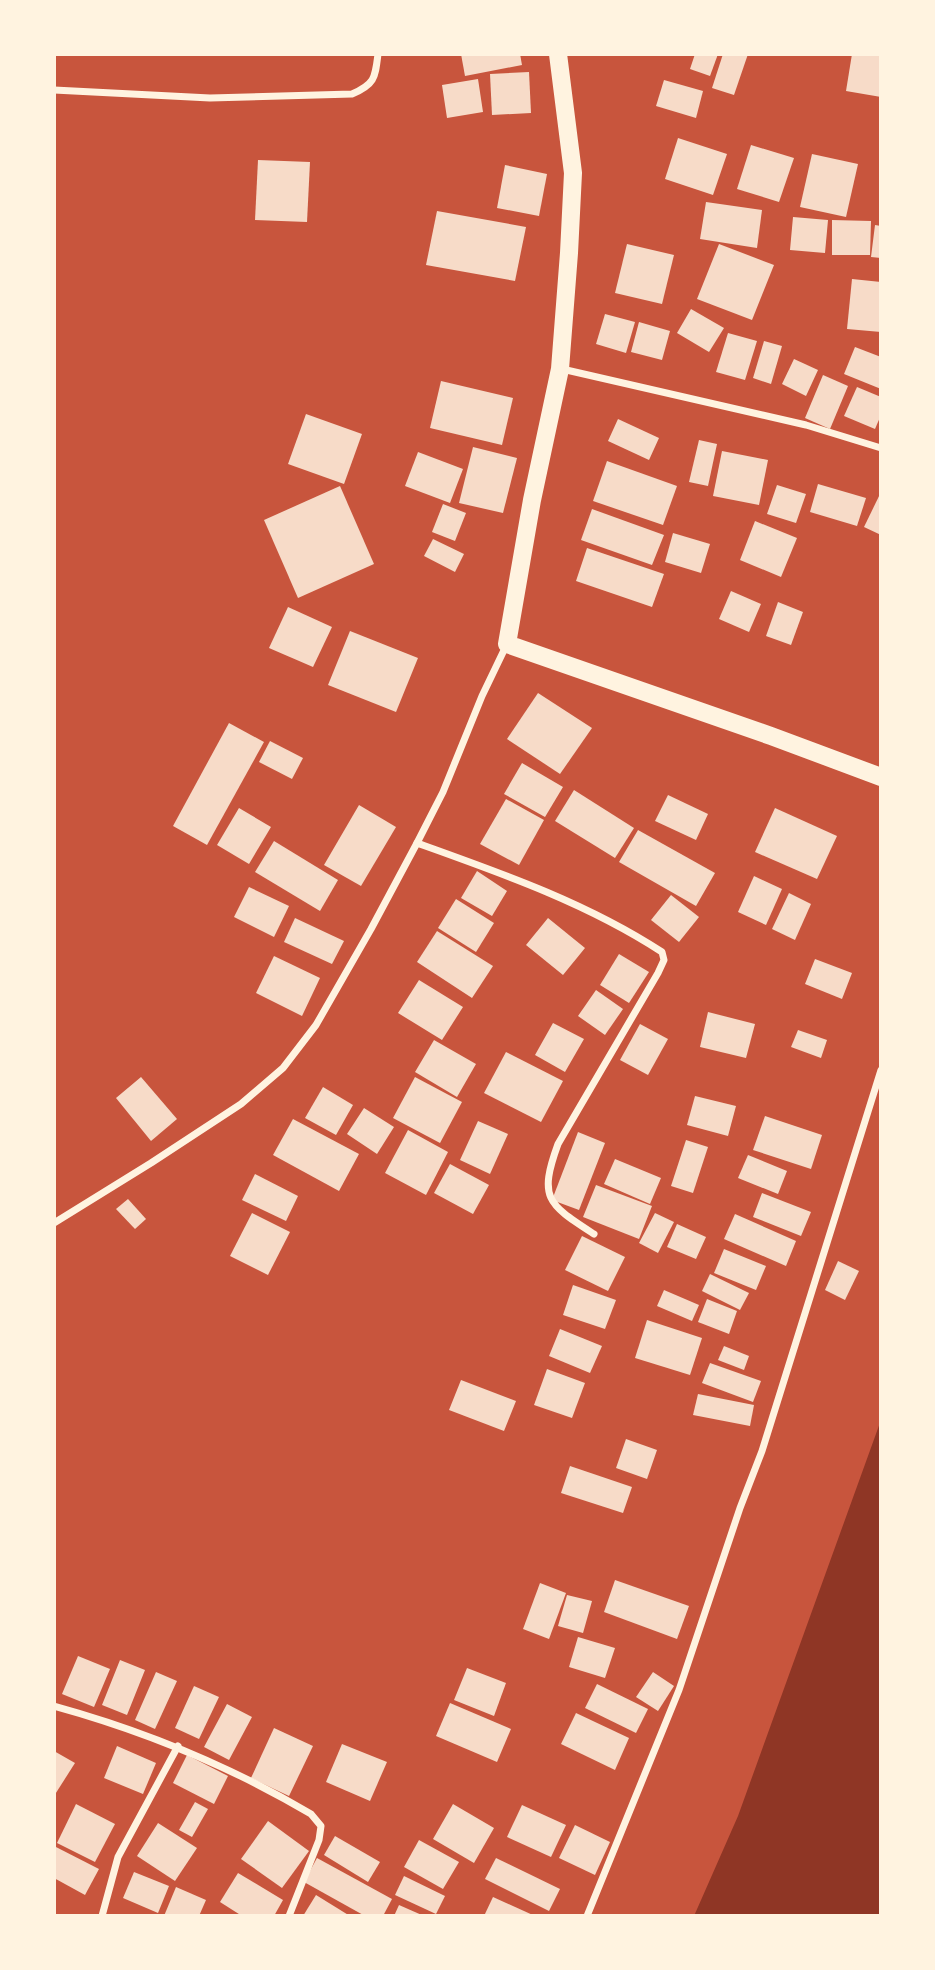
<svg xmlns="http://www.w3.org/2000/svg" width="935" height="1970" font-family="'Playfair Display',serif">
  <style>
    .water { fill: #8f3625 }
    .building { fill: #f7dbc8 }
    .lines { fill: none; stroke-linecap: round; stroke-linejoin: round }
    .minor { stroke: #fff3e0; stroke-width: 7 }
    .primary { stroke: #fff3e0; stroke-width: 18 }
  </style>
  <rect width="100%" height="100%" fill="#c8553d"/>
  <polygon class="water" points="881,1420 881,1916 694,1916 738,1816"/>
  <g class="building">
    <polygon points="461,54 520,54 522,65 465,76"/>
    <polygon points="695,54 718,54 710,76 690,69"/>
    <polygon points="723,54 748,54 734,95 712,88"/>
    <polygon points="852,54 881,56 881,97 846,91"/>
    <polygon points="529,72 531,113 492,115 490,74"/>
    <polygon points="478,79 483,112 447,118 442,85"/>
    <polygon points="664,80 703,91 696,118 656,106"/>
    <polygon points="678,138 727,154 713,195 665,179"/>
    <polygon points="751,145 794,158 779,202 737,189"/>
    <polygon points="812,154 858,164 846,217 800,207"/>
    <polygon points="258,160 310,162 307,222 255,220"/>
    <polygon points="505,165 547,174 539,216 497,208"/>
    <polygon points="706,202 762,210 757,248 700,239"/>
    <polygon points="437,211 526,227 515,281 426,265"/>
    <polygon points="793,217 828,220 825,253 790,250"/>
    <polygon points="832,220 871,221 870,255 832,255"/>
    <polygon points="875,225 881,226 881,258 871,257"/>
    <polygon points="627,244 674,255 662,304 615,293"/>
    <polygon points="719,244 774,265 752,320 697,299"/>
    <polygon points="852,279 881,282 881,332 847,329"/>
    <polygon points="691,309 724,328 709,352 677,333"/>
    <polygon points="605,314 635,322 626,353 596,344"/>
    <polygon points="639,322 670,331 662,360 631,352"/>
    <polygon points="728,333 757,341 745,380 716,372"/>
    <polygon points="764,341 782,346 771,384 753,378"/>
    <polygon points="855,347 881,357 881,389 844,374"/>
    <polygon points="794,359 818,370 806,396 782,384"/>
    <polygon points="823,375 848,386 830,429 805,418"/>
    <polygon points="441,381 513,398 502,445 430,428"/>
    <polygon points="857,387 881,397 881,415 875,429 844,416"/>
    <polygon points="306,414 362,434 344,484 288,464"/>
    <polygon points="618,419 659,438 649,460 608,441"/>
    <polygon points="699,440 717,444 708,486 689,482"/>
    <polygon points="473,447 517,458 503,513 459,503"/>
    <polygon points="722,451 768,460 759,505 713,496"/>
    <polygon points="418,452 463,469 450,503 405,486"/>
    <polygon points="607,461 677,486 663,525 593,501"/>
    <polygon points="818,484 866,498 857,526 810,512"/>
    <polygon points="777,485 806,494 796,523 767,514"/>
    <polygon points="340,486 374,564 298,598 264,520"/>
    <polygon points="881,492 881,535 864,527"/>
    <polygon points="443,504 466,513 455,541 432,532"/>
    <polygon points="592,509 664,535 652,565 581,540"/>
    <polygon points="755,521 797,538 781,577 740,560"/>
    <polygon points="673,533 710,544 701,573 665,562"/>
    <polygon points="433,539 464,554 455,572 424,556"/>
    <polygon points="587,548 664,574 652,607 576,581"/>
    <polygon points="731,591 761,604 749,632 719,619"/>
    <polygon points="778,602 803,612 791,645 766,636"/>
    <polygon points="288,607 332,627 313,667 269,648"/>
    <polygon points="350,631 418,658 396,712 328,685"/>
    <polygon points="538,693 592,728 560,774 507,739"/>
    <polygon points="229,723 264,742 207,845 173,826"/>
    <polygon points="270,741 303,758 292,779 259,762"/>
    <polygon points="522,763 563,787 545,817 504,794"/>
    <polygon points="574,790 634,828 615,858 555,821"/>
    <polygon points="668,795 708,814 696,840 655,821"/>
    <polygon points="506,799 544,820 519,865 480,844"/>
    <polygon points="359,805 396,827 361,886 324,865"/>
    <polygon points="239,808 271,827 249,864 217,845"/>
    <polygon points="775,808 837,836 817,879 755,852"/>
    <polygon points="638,830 715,873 696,906 619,862"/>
    <polygon points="274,841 338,880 320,911 255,872"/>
    <polygon points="477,871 507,891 492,916 461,898"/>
    <polygon points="754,876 782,889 766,925 738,912"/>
    <polygon points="249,887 289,906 274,937 234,917"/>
    <polygon points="789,893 811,904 795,940 772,929"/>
    <polygon points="671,895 699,917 679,942 651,920"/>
    <polygon points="456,899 494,923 476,952 438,928"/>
    <polygon points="295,918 344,941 332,964 284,942"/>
    <polygon points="548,918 585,948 563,975 526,945"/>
    <polygon points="437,931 493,966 472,998 417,962"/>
    <polygon points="619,954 649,972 629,1003 600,985"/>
    <polygon points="274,956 320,978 302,1016 256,993"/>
    <polygon points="815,959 852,973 842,999 805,984"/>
    <polygon points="419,980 463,1007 442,1040 398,1013"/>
    <polygon points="596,990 623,1009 605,1035 578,1016"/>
    <polygon points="708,1012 755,1024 746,1058 700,1047"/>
    <polygon points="553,1023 584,1039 565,1072 535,1055"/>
    <polygon points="640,1024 668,1039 648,1075 620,1060"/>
    <polygon points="798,1030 827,1040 821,1058 791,1047"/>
    <polygon points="434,1040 476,1064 457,1097 415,1072"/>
    <polygon points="506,1052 563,1081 541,1122 484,1093"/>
    <polygon points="141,1077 177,1119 151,1141 116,1098"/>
    <polygon points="415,1077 462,1102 440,1143 393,1118"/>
    <polygon points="323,1087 353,1105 336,1135 305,1118"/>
    <polygon points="695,1096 736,1106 728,1136 687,1125"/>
    <polygon points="364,1108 394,1127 377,1154 347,1134"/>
    <polygon points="765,1116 822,1135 811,1169 753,1150"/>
    <polygon points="293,1119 359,1154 339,1191 273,1155"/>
    <polygon points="478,1121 508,1134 490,1174 460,1160"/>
    <polygon points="408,1130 448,1152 426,1195 385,1173"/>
    <polygon points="578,1132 605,1143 579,1210 552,1200"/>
    <polygon points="686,1140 708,1147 693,1193 671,1186"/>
    <polygon points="748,1155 787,1171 778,1194 738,1178"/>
    <polygon points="615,1159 661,1178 650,1204 604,1184"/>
    <polygon points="450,1164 489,1185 473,1214 434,1193"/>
    <polygon points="255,1174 298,1196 286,1221 242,1200"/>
    <polygon points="596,1185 652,1206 639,1239 583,1217"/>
    <polygon points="762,1193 811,1212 801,1236 753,1217"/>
    <polygon points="128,1199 146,1219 135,1229 116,1209"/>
    <polygon points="252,1213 290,1232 268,1275 230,1256"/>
    <polygon points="655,1213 674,1222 658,1253 639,1243"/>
    <polygon points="735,1214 796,1241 786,1266 724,1239"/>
    <polygon points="677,1224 706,1237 696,1259 667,1247"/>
    <polygon points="582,1236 625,1257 608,1291 565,1270"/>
    <polygon points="724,1249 766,1266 756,1290 714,1273"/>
    <polygon points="838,1261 859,1271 845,1300 825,1290"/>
    <polygon points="710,1274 749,1293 740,1310 702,1291"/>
    <polygon points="573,1285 616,1300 605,1329 563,1315"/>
    <polygon points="664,1290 699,1305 692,1321 657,1306"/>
    <polygon points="707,1299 737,1311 729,1334 698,1322"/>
    <polygon points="647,1320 702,1338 690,1375 635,1358"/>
    <polygon points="560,1329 602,1346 590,1373 549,1356"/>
    <polygon points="724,1346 749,1356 744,1370 718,1360"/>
    <polygon points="710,1363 761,1381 753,1402 702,1383"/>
    <polygon points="547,1369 585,1383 572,1418 534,1405"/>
    <polygon points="461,1380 516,1401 504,1431 449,1410"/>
    <polygon points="698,1394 754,1405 750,1426 693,1415"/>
    <polygon points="626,1439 657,1450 647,1479 616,1468"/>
    <polygon points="570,1466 632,1487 623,1513 561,1493"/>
    <polygon points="615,1580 689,1606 677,1639 604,1612"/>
    <polygon points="540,1583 566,1593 549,1639 523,1629"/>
    <polygon points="567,1595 592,1601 583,1633 558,1626"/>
    <polygon points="578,1637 615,1648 605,1678 569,1667"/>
    <polygon points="78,1656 110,1669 94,1707 62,1694"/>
    <polygon points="120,1660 145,1670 127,1715 102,1705"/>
    <polygon points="467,1668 506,1683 494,1716 454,1700"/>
    <polygon points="156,1672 177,1681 155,1729 135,1720"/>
    <polygon points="653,1672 674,1686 658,1711 636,1697"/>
    <polygon points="597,1684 648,1709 636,1733 585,1708"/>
    <polygon points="194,1686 219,1697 199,1739 175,1728"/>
    <polygon points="450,1703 511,1729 497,1762 436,1736"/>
    <polygon points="227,1704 252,1717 229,1760 204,1747"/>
    <polygon points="576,1713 629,1738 615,1770 561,1744"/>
    <polygon points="274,1728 313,1746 289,1796 251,1778"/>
    <polygon points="342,1744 387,1762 370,1801 326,1782"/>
    <polygon points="117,1746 156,1763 143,1794 104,1778"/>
    <polygon points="54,1751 75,1763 54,1796"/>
    <polygon points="187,1755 228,1776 214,1804 173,1783"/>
    <polygon points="195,1802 208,1809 192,1837 179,1830"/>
    <polygon points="76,1804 115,1824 95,1862 57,1843"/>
    <polygon points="453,1804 494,1828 474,1863 433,1839"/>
    <polygon points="522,1805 566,1825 551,1857 507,1837"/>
    <polygon points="268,1821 309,1851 282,1888 241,1859"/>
    <polygon points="158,1823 197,1848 175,1881 137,1856"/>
    <polygon points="575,1825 610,1842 595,1875 559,1858"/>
    <polygon points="335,1836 380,1862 368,1882 324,1855"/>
    <polygon points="419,1840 459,1862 443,1889 404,1867"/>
    <polygon points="54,1846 99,1869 85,1895 54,1878"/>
    <polygon points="317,1858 392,1899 383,1916 365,1916 304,1882"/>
    <polygon points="496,1858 560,1889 549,1911 485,1879"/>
    <polygon points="134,1872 169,1886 158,1913 123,1898"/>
    <polygon points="238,1873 283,1900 274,1916 242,1916 220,1902"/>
    <polygon points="404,1876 445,1896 436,1914 395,1895"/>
    <polygon points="176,1887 206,1900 199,1916 164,1916"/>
    <polygon points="316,1895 350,1916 303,1916"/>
    <polygon points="493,1897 535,1916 484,1916"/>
    <polygon points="399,1905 424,1916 394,1916"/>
  </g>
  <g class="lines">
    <g class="minor">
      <path d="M54 90 210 98 352 94C375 84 375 78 378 54"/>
      <polyline points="562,369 806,425 881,448"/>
      <path d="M417 843C501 873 587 903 662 952L664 960 658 973 558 1144C538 1199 548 1204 594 1234"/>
      <polyline points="54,1223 151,1163 241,1104 283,1068 316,1025 371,929 417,843 443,792 482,696 506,646"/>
      <path d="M54 1706C145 1731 230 1766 311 1814L321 1826 319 1840 289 1916"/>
      <polyline points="102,1916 118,1857 178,1746"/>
      <polyline points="587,1916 679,1690 740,1508 762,1451 881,1070"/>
    </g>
    <polyline class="primary" points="558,54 573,173 569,253 560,369 532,500 507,644 771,736 881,777"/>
  </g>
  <rect width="935" height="1970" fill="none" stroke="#fff3e0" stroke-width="112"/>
</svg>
